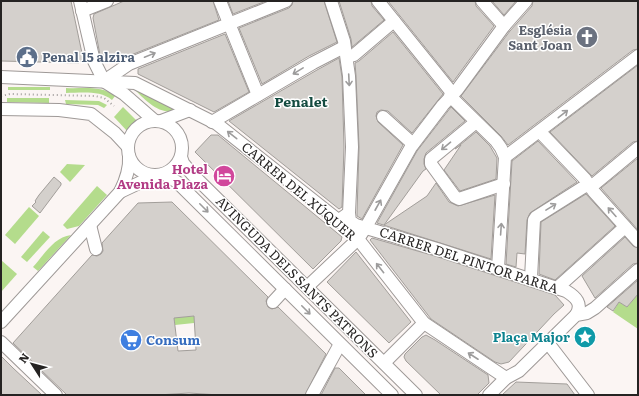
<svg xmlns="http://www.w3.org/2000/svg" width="639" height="396" font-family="Literata,serif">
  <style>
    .green { fill: #b4dc8c }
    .building { fill: #d4d0cc; stroke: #a29e9a; fill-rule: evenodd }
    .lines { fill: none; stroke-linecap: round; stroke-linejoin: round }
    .minor-casing { stroke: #9e9997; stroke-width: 14 }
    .path { stroke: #a29e9d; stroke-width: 2; stroke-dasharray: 1 3; stroke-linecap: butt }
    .minor { stroke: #fff; stroke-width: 12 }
    .oneway { stroke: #9d9c9c }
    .labels { text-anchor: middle; stroke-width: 3; stroke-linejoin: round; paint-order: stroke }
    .worship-label { font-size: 13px; font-weight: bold; fill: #5b616d; stroke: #fff; text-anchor: end }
    .service-label { font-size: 13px; font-weight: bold; fill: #4e5e75; stroke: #fff; text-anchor: start }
    .hotel-label { font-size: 13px; font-weight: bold; fill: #b23c85; stroke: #fff; text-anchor: end }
    .street-label { font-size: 13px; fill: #252322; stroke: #fff }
    .culture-label { font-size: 13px; font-weight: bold; fill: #0d838f; stroke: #fff; text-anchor: end }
    .shop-label { font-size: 13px; font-weight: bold; fill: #366cbe; stroke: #fff; text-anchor: start }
    .neighbourhood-label { font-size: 14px; font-weight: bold; fill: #144b40; stroke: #fff }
  </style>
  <rect width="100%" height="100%" fill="#fbf5f3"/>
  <g class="green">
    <rect x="8" y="87" width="42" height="3"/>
    <path d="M66 88C83 89 101 85 115 96L112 100C100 90 81 93 66 93Z"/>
    <path d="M134 89 178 110C161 117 145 100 134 89Z"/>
    <polygon points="7,98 49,98 49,103 7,102"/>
    <polygon points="65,100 99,101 107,105 104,108 98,105 66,104"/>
    <polygon points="123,107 138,122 128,132 114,117"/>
    <polygon points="67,164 85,165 70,182 60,172"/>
    <polygon points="97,186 107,195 79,226 67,229 63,225"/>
    <polygon points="29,207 39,216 15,244 5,235"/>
    <polygon points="43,231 50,237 27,262 21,257"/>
    <path d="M71 235 38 271 33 267C44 255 54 237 71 235Z"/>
    <polygon points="1,260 17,274 1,292"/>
    <polygon points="638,294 638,329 613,312 619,302 627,307"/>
    <polygon points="194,316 194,323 175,325 175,321 157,323 156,319"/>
  </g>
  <g class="building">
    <polygon points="1,1 71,1 83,58 79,63 1,61"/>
    <polygon points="124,1 213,1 219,20 126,57 117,63 100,55 93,18 94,14"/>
    <polygon points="228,1 266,1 233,14"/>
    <polygon points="293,1 324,1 337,42 309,56 262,84 239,28 289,8 292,5"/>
    <polygon points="339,1 371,1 372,6 384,20 352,47 351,39"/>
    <polygon points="388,1 475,1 476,6 494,26 453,82"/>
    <polygon points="492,1 516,1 504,15"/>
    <polygon points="533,1 638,1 638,49 633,50 508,145 501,136 461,96 510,31 532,6"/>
    <polygon points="393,32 443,94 412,133 388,111 381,110 377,112 376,116 378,122 403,145 362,219 357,216 357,213 359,147 356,76 355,63 359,61"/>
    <polygon points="225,34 249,92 214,112 138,74 138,69"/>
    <polygon points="339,58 342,77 344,147 342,207 339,209 229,121 317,70"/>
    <polygon points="638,65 638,141 633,142 592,176 550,132"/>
    <polygon points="451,107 465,121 426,153 424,159 424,164 426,169 423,171 384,225 427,196 436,183 449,202 458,206 495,195 491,259 377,223 417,151"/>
    <polygon points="476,132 490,146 497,158 496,179 460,191 444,170 461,145 455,149"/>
    <polygon points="211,135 218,135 342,237 341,241 313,269 195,152"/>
    <polygon points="538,141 577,182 530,213 527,220 525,254 517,253 516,267 506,264 512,161"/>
    <polygon points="638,158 638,230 601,188"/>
    <polygon points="54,177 61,183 61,185 40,213 32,206 36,202 35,201 39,195"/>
    <polygon points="586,194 615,226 555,280 539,274 541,222"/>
    <path d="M172 202 268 297 266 301 268 307 272 309 278 307 326 354 305 395H219L189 393 158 395H67L13 343 92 255 97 256 101 254 103 251 102 243 138 203ZM194 316 196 350 178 351 174 318Z"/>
    <polygon points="625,237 633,246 638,248 638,263 633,264 595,298 582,276"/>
    <polygon points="372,238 435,256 555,295 564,305 554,314 509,362 501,364 495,362 431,319 370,240"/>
    <polygon points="356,252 411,322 389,343 327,282"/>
    <polygon points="638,280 638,294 627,307 619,302 613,311 607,307"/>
    <polygon points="426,335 435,340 488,375 489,383 477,395 441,395 406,361 404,357 405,354 422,337"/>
    <polygon points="1,356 13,368 42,395 1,395"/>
    <polygon points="335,368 339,368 366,395 321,395"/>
    <polygon points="516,382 567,384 575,395 502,395"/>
  </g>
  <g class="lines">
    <g class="minor-casing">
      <g id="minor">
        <polyline points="80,1 94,61 104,81"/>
        <polyline points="220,1 258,95"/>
        <polyline points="331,1 344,41 349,76 352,147 349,213 342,218"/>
        <polyline points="378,1 453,94"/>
        <polyline points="482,1 504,26"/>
        <polyline points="82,11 107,1"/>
        <polyline points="347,57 354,55 394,21"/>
        <polyline points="1,77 135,83 217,124 338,220 358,239 424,323 506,378"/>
        <polyline points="104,81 129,64 286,1"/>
        <polyline points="105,82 124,94 155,121"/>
        <polyline points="450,96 496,141 501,148 505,157"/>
        <polyline points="1,109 59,110 91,114 115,133 128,147"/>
        <polyline points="383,117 413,144"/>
        <circle cx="155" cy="148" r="27"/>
        <polyline points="161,121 190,110"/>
        <polyline points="212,122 313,63 344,47"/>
        <polyline points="476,122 431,159 431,164 455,197 459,199 504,184"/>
        <polyline points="540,132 585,179 594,192 638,241"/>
        <path d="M129 156C130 169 126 180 120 192L156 175"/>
        <polyline points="181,157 183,163 192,174 416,395"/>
        <polyline points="164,174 177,182 392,395"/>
        <path d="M349 213 350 221 356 225 437 249 566 291C576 297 583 304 576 315"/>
        <polyline points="90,225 96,249"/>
        <polyline points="498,268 505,157 638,56"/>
        <polyline points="531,278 534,220 536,217 582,188 586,186 592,186 638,148"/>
        <polyline points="307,287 358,239 366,227 411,147 443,105 457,90 504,26 526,1"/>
        <polyline points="557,288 625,227"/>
        <polyline points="273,302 285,289"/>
        <polyline points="1,322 120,192"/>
        <polyline points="1,342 56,395"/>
        <polyline points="548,343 588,395"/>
        <polyline points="384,363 424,323"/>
        <polyline points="312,395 340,344"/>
        <polyline points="489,395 506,378 519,371 576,315 587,313 595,308 638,270"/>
      </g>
    </g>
    <polyline class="path" points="1,96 10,94 95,96 104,98 114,106"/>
    <use href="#minor" class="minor"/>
  </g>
  <defs><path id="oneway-shaft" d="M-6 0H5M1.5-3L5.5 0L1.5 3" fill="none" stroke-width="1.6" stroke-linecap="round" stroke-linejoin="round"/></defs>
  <g class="oneway">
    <use href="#oneway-shaft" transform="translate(150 55) rotate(-22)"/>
    <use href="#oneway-shaft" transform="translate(298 71) rotate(149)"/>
    <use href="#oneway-shaft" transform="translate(349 80) rotate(87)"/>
    <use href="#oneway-shaft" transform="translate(563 114) rotate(-38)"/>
    <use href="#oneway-shaft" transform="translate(232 135) rotate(-142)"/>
    <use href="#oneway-shaft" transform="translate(446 146) rotate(140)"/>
    <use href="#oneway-shaft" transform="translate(378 205) rotate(-61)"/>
    <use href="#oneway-shaft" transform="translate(551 207) rotate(-32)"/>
    <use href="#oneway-shaft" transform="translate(204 208) rotate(45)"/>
    <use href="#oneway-shaft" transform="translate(612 212) rotate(-132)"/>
    <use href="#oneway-shaft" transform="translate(501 229) rotate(-86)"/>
    <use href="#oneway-shaft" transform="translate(380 268) rotate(-128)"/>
    <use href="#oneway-shaft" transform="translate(306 310) rotate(45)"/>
    <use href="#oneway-shaft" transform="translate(473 356) rotate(-147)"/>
  </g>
  <defs>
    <g id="church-disc" transform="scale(1.15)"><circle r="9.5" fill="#6b7280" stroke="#fff"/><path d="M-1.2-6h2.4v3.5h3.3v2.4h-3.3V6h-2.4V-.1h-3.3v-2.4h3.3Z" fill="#fff"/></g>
    <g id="civic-disc" transform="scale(1.15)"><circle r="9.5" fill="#5c6f8a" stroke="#fff"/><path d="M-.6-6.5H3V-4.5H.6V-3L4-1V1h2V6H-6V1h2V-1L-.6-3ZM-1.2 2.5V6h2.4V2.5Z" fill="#fff"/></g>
    <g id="hotel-disc" transform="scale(1.15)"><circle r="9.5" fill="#d1479c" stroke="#fff"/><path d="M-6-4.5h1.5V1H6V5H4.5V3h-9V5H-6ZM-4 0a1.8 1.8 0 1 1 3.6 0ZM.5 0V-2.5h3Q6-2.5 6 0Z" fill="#fff"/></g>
    <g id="sight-disc" transform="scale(1.15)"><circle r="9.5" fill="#0f9aa8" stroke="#fff"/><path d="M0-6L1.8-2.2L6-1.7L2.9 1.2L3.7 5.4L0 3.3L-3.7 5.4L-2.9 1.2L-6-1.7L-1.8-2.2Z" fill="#fff"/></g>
    <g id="supermarket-disc" transform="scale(1.15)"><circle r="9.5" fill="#3f7fe0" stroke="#fff"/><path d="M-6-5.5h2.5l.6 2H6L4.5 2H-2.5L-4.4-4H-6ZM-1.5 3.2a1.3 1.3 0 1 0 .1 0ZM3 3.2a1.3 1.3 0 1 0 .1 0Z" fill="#fff"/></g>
  </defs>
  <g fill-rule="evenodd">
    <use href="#church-disc" x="587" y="37"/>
    <use href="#civic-disc" x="27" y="57"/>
    <use href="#hotel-disc" x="224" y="176"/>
    <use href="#sight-disc" x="585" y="337"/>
    <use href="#supermarket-disc" x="131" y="340"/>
  </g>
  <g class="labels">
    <g class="worship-label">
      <text x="572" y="35">Església<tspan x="572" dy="15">Sant Joan</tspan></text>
    </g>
    <g class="service-label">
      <text x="42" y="62">Penal 15 alzira</text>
    </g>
    <g class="hotel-label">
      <text x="208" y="174">Hotel<tspan x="208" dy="15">Avenida Plaza</tspan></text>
    </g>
    <g class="street-label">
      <text transform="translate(299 191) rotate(40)" y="5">CARRER DEL XÚQUER</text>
      <text transform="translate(469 260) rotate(18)" y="5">CARRER DEL PINTOR PARRA</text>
      <text transform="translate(297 277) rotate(45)" y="5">AVINGUDA DELS SANTS PATRONS</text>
    </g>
    <g class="culture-label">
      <text x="570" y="342">Plaça Major</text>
    </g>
    <g class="shop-label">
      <text x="146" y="345">Consum</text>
    </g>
    <g class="neighbourhood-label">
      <text x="301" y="107">Penalet</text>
    </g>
  </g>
  <rect width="639" height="396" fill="none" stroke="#252322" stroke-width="4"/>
  <g transform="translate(32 364) rotate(306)" stroke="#ffffff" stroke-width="3" paint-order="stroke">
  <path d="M0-3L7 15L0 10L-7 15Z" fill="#252322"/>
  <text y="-6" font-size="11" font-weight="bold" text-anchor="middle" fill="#252322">N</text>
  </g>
</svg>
